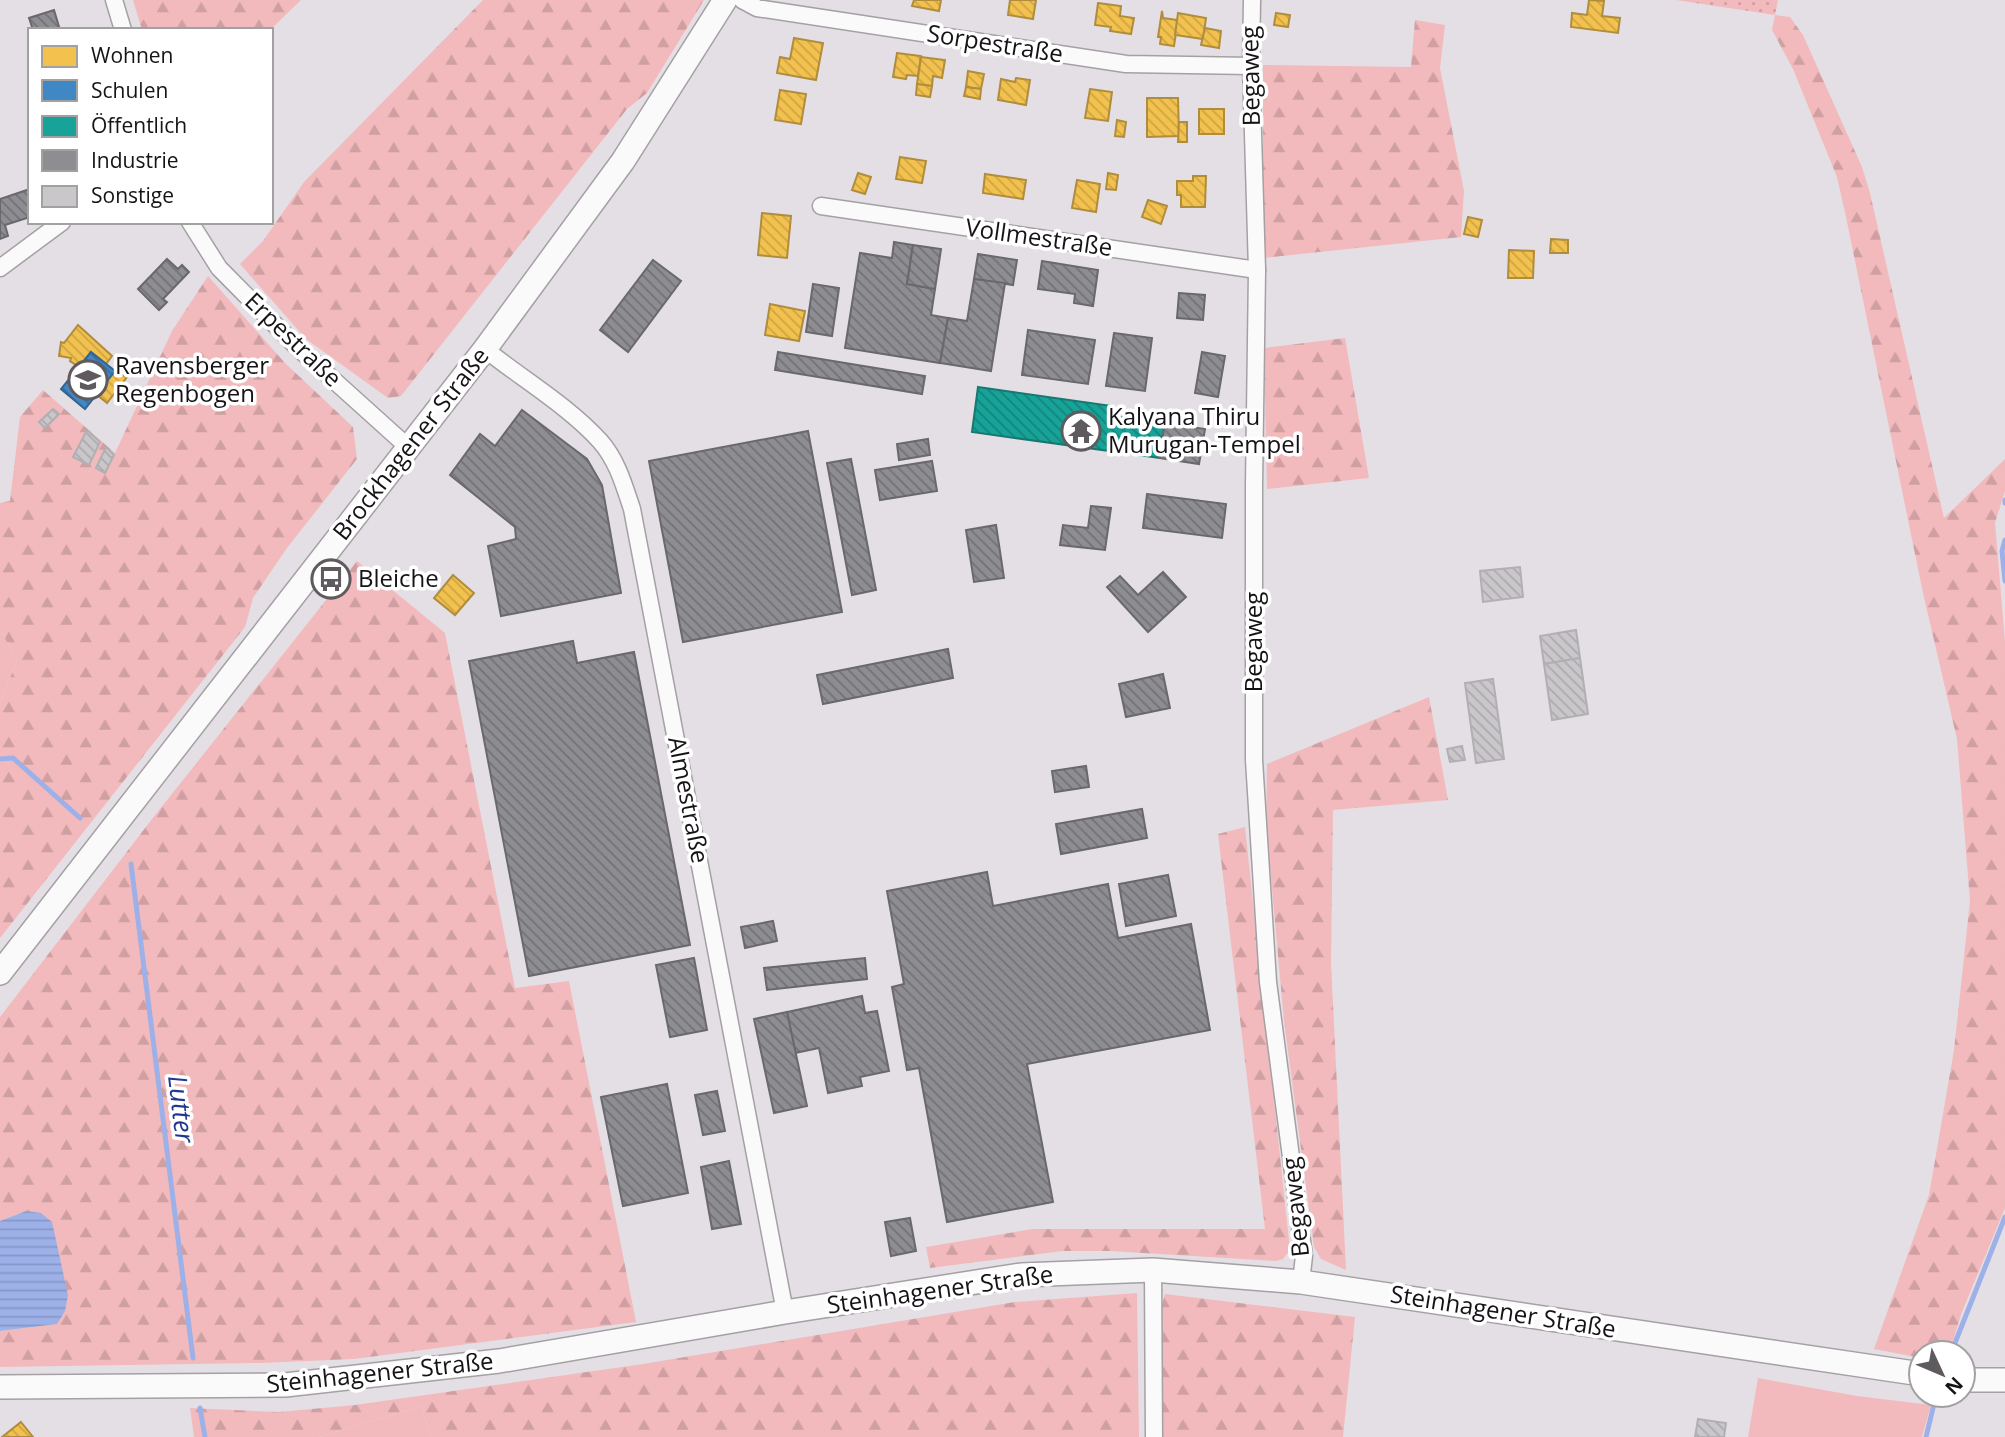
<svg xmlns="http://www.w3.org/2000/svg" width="2005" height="1437" font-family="'Open Sans',sans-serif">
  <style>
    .green { fill: #f2babc }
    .forest { fill: url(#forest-firs) }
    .park { fill: url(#park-dots) }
    .water { fill: url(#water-rules) }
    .homes { fill: url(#homes-back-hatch); stroke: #b08d3d; stroke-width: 2 }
    .schools { fill: url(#schools-back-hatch); stroke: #336590; stroke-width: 2 }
    .public { fill: url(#public-back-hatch); stroke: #177871; stroke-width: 2 }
    .industry { fill: url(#industry-back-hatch); stroke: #69686d; stroke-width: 2 }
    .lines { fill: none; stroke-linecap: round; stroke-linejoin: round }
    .stream { stroke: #9db1e8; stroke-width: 5 }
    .building { fill: url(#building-back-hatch); stroke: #b1afb4; stroke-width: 2 }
    .minor-casing { stroke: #a4a0a4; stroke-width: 19 }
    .secondary-casing { stroke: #a4a0a4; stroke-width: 26 }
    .minor { stroke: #fbfafb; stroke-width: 16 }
    .secondary { stroke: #fbfafb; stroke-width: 23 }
    .labels { text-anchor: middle; stroke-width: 7; stroke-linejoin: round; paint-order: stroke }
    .street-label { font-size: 24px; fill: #161316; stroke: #fff }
    .poi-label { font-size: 24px; fill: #161316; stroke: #fff; text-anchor: start }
    .water-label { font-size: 26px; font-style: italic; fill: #1e3890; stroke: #fff }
  </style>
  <defs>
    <pattern id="forest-firs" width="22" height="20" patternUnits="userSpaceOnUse" patternTransform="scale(1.75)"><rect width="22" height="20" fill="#f2babc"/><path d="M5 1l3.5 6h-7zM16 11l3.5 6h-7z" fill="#cf9fa1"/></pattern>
    <pattern id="park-dots" width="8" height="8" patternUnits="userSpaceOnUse" patternTransform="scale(1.75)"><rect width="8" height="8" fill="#f2babc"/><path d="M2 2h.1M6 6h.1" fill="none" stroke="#cf9fa1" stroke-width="1.8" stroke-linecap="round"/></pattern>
    <pattern id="water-rules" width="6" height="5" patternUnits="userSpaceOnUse" patternTransform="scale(1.75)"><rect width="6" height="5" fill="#9db1e8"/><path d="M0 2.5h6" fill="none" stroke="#8697c6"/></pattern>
    <pattern id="homes-back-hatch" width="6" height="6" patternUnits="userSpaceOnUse" patternTransform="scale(1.75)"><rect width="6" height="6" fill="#f2c14e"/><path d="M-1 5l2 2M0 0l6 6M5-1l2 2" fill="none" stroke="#cfa543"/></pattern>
    <pattern id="schools-back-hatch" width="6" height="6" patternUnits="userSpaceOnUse" patternTransform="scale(1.75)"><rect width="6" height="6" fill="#3f88c5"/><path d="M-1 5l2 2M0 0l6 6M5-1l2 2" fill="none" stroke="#346e9f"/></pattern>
    <pattern id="public-back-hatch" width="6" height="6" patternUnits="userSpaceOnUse" patternTransform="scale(1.75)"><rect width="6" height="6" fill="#17a398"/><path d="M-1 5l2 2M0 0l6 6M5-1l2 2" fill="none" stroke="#14847b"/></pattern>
    <pattern id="industry-back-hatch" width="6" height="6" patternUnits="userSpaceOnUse" patternTransform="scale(1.75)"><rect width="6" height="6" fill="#8d8d92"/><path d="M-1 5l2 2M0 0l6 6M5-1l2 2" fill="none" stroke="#727276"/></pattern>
    <pattern id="building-back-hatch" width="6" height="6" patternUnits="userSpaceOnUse" patternTransform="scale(1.75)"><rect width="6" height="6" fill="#c9c7ca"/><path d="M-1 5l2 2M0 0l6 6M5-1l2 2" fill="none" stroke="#acaaad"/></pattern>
  </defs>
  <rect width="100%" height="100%" fill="#e4dfe5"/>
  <g class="green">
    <polygon points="0,629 17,661 0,703"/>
    <polygon points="1758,1378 1857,1396 1931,1405 1922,1437 1748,1437"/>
    <polygon points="421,1406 431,1437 319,1437"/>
  </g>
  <g class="forest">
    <polygon points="133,0 301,0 270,30 142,30"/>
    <polygon points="483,0 704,0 647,93 627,109 401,396 388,398 306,339 240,264 263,241 304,182"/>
    <polygon points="1775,15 1790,17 1803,35 1862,167 1870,193 1944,518 2005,459 2005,491 1995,523 2005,642 2005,1208 1962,1312 1949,1353 1921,1353 1921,1358 1874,1349 1929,1195 1954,1050 1970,901 1957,739 1923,593 1846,217 1837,177 1793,69 1772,30"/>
    <polygon points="1415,20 1445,25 1440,68 1464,191 1461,237 1263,258 1263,65 1411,67"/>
    <polygon points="208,276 285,363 353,427 357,459 287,548 253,598 245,627 0,938 0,703 17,661 0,629 0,503 10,501 20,417 43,390 115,453 172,331"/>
    <polygon points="1345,338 1369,478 1267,489 1264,348"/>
    <polygon points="357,561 445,633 515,988 569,981 636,1322 354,1359 261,1363 0,1367 0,1331 57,1324 26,1211 0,1221 0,1017 152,819"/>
    <polygon points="1429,697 1448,800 1333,810 1331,963 1346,1270 1321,1259 1314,1247 1284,1021 1266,823 1267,764"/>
    <polygon points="1245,827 1290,1250 1283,1259 1276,1261 1110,1251 1063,1251 930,1268 926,1247 1032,1229 1265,1229 1218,834"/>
    <polygon points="1137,1293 1139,1437 431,1437 421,1406 319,1437 194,1437 190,1408 279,1412 355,1405 643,1364 1015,1302"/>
    <polygon points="1165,1294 1355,1317 1343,1437 1162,1437 1159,1316"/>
  </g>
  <polygon class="park" points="1676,0 1778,0 1775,15"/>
  <polygon class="water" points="26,1211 41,1213 52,1222 68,1295 65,1311 57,1324 0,1331 0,1221"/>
  <g class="homes">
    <polygon points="914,0 941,0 939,11 912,6"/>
    <polygon points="1010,0 1036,0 1033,19 1008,15"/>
    <polygon points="1589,0 1604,1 1602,16 1620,18 1618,33 1571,27 1572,13 1587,15"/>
    <polygon points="1098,3 1121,6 1120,16 1134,18 1131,34 1110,31 1111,27 1095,25"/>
    <polygon points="1162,11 1163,18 1178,20 1174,46 1160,44 1161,37 1158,37"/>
    <polygon points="1178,13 1206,18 1203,39 1175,35"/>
    <polygon points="1276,13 1290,15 1288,27 1274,25"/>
    <polygon points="1205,28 1221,31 1219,48 1201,45"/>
    <polygon points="794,38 823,43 816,80 777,73 780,57 790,59"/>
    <polygon points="897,53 921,56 918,76 907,75 906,79 893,77"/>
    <polygon points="921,57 945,60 942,78 933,76 932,86 917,84"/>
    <polygon points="968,71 984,74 981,89 966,87"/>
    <polygon points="1016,78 1030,80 1026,105 998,100 1001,79 1015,82"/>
    <polygon points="917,84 932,86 930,97 916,95"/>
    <polygon points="966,87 981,89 980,99 964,96"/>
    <polygon points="1090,89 1112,92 1108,121 1085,118"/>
    <polygon points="780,90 806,94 801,124 775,120"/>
    <polygon points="1147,98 1178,98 1179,136 1147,137"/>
    <rect x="1199" y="109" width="25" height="25"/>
    <polygon points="1117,120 1126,122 1124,137 1115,136"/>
    <polygon points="1179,122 1187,122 1187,142 1178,142"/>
    <polygon points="900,157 926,161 922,183 896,179"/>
    <polygon points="858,173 871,177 865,194 852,190"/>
    <polygon points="1108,173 1118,175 1116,190 1106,189"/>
    <polygon points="985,174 1026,180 1023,199 983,193"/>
    <polygon points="1193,176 1206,176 1205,207 1181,207 1181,195 1177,195 1177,181 1193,181"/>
    <polygon points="1077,180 1100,184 1096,212 1072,208"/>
    <polygon points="1148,200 1167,206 1161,224 1142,217"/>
    <polygon points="762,213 791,216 787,258 758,255"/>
    <polygon points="1468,217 1482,220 1478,237 1464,234"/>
    <polygon points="1551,239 1568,240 1568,253 1550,253"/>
    <polygon points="1509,250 1534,251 1533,278 1508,278"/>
    <polygon points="770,304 805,311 799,341 765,335"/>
    <polygon points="78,325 112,356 106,364 91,352 79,367 70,361 71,358 59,356 61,342 64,343"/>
    <polygon points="115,371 127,377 107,403 96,394"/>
    <polygon points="453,575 474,593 455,615 434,598"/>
    <polygon points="21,1422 33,1437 2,1437"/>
  </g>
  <polygon class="schools" points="91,352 115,371 85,409 61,389"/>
  <polygon class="public" points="978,387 1112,406 1110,416 1165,423 1159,458 972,432"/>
  <g class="industry">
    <polygon points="54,10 60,30 33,30 29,18"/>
    <polygon points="30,189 30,217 5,225 8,236 0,239 0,199"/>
    <polygon points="894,242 913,245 907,284 935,289 931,315 948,318 940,363 845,348 860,253 892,258"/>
    <polygon points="913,245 941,249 935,289 907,284"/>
    <polygon points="978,254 1017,260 1013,285 974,279"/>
    <polygon points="167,259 178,269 182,265 189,272 163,299 167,302 159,310 138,289"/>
    <polygon points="653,260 681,281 628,352 600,330"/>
    <polygon points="1042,261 1098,270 1093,306 1074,303 1075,294 1038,289"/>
    <polygon points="974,279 1005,283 991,371 940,363 948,318 967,321"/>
    <polygon points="813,284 839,288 832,336 806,332"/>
    <polygon points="1179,293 1205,295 1203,320 1177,318"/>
    <polygon points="1028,330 1095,340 1088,384 1022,375"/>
    <polygon points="1114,333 1152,338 1145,391 1106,386"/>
    <polygon points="778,352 925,376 922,394 775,370"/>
    <polygon points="1202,352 1225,356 1218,397 1195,393"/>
    <polygon points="522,410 587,459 602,485 621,593 501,616 488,546 516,539 515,527 450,475 480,434 495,446"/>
    <polygon points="1165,423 1205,429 1199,464 1159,458"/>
    <polygon points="808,431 842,612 683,642 649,461"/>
    <polygon points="928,439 930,455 899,460 897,444"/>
    <polygon points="851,459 876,590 852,595 827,463"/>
    <polygon points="932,461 937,491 880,500 875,470"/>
    <polygon points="1147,494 1226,504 1222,538 1143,528"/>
    <polygon points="1091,506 1111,508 1105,550 1060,545 1063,525 1088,528"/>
    <polygon points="996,525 1004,578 974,582 966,530"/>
    <polygon points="1163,572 1186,597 1148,632 1107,587 1120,576 1138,595"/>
    <polygon points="573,641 577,663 634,652 690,945 529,976 469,661"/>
    <polygon points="948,649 953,678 823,704 817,675"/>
    <polygon points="1163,674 1170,708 1126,717 1119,684"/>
    <polygon points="1086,766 1089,787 1055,792 1052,771"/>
    <polygon points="1142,809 1147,838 1061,854 1056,824"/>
    <polygon points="987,872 993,906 1108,884 1118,938 1191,924 1210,1030 1027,1064 1053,1202 947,1222 919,1068 907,1070 892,987 904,984 887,891"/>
    <polygon points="1168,875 1176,916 1126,926 1119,884"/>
    <polygon points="773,921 777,941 745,948 741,927"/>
    <polygon points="694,958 707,1030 670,1037 656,965"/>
    <polygon points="865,958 867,979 767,990 764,968"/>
    <polygon points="862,996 865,1013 877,1011 889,1071 860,1077 862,1086 828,1093 819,1048 795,1053 787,1012"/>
    <polygon points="787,1012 807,1106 774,1113 754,1019"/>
    <polygon points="667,1084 688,1193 623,1206 601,1097"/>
    <polygon points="717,1091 725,1131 703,1135 695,1095"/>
    <polygon points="729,1161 741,1224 712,1229 701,1167"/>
    <polygon points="910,1218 916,1251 891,1256 885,1222"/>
  </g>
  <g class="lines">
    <g class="stream">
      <polyline points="2005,500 2005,503"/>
      <polyline points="2005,540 2002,551 2005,581"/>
      <polyline points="0,759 13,758 80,818"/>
      <polyline points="131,864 193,1358"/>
      <polyline points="1951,1353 2005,1217"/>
      <polyline points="200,1408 205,1437"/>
      <polyline points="1926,1437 1934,1404"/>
    </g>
  </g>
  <g class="building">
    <polygon points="53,409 59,414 45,428 39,422"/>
    <polygon points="87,430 100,442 89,465 73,457"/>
    <polygon points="106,447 114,455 105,473 96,468"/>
    <polygon points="1520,567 1523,597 1483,602 1480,571"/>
    <polygon points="1576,630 1580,658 1544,664 1540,636"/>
    <polygon points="1580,658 1588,714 1552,720 1544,664"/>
    <polygon points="1493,679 1504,759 1476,763 1465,683"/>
    <polygon points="1462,746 1465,760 1450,762 1447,749"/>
    <polygon points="1698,1419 1726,1423 1724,1437 1695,1437"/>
  </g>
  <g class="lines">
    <g class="minor-casing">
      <g id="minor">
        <polyline points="114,0 123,30"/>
        <polyline points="742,0 757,8 1126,64 1251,66"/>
        <polyline points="1252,0 1251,66 1257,270 1254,485 1254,760 1268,982 1304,1256 1301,1282"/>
        <polyline points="821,206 1257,270"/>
        <polyline points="190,222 219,268 298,348 409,448"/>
        <polyline points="0,268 62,222"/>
        <path d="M485 349C522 379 567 405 600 441 617 460 624 485 632 509L785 1312"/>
        <polyline points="1153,1270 1154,1437"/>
      </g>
    </g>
    <g class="secondary-casing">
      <g id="secondary">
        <polyline points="0,973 485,349 623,161 725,0"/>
        <polyline points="1963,1380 2005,1380"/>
        <polyline points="0,1387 285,1385 499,1361 785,1312 1021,1275 1153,1270 1301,1282 1921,1374"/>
      </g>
    </g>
    <use href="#minor" class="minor"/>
    <use href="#secondary" class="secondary"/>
  </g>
  <defs>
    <g id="school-ring" transform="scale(2.0125)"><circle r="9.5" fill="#fff" stroke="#5e5a5e" stroke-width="1.5"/><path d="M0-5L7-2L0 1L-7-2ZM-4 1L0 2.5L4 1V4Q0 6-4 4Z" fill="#5e5a5e"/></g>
    <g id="temple-ring" transform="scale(2.0125)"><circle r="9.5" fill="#fff" stroke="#5e5a5e" stroke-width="1.5"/><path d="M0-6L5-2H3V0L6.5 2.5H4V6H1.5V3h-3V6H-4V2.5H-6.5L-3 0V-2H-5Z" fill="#5e5a5e"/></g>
    <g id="bus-ring" transform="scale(2.0125)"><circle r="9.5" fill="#fff" stroke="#5e5a5e" stroke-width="1.5"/><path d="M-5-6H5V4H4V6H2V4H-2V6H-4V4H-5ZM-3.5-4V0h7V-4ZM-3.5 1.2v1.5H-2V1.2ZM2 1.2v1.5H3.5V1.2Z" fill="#5e5a5e"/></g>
  </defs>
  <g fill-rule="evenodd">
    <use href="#school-ring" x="88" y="380"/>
    <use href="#temple-ring" x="1081" y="431"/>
    <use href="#bus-ring" x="331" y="579"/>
  </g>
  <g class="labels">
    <g class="street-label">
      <text transform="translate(995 44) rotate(9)" y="8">Sorpestraße</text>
      <text transform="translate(1251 76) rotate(-91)" y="8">Begaweg</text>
      <text transform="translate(1039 238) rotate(8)" y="8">Vollmestraße</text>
      <text transform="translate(293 340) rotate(44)" y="8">Erpestraße</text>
      <text transform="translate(411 444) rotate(-52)" y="8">Brockhagener Straße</text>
      <text transform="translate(1254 642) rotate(-90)" y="8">Begaweg</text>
      <text transform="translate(688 800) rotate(79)" y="8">Almestraße</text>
      <text transform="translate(1296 1207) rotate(-96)" y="8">Begaweg</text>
      <text transform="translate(940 1290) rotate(-8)" y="8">Steinhagener Straße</text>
      <text transform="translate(1503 1312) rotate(9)" y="8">Steinhagener Straße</text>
      <text transform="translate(380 1373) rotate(-6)" y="8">Steinhagener Straße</text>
    </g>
    <g class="poi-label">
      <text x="115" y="374">Ravensberger<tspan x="115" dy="28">Regenbogen</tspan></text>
      <text x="1108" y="425">Kalyana Thiru<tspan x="1108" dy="28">Murugan-Tempel</tspan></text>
      <text x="358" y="587">Bleiche</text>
    </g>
    <g class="water-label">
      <text transform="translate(181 1109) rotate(83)" y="9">Lutter</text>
    </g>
  </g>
  <rect x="28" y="28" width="245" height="196" fill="#ffffff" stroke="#a2a1a2" stroke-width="2"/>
  <rect x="42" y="46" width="35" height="21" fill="#f2c14e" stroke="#a2a1a2" stroke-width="2"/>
  <text x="91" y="63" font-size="21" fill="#161316">Wohnen</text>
  <rect x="42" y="80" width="35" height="21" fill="#3f88c5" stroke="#a2a1a2" stroke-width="2"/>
  <text x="91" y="98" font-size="21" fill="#161316">Schulen</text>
  <rect x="42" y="116" width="35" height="21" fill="#17a398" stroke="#a2a1a2" stroke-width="2"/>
  <text x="91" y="133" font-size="21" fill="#161316">Öffentlich</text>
  <rect x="42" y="150" width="35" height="21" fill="#8d8d92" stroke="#a2a1a2" stroke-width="2"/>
  <text x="91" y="168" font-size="21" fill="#161316">Industrie</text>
  <rect x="42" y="186" width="35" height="21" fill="#c9c7ca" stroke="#a2a1a2" stroke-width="2"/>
  <text x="91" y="203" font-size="21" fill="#161316">Sonstige</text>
  <g transform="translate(1942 1374) rotate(134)"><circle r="33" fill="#ffffff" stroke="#a2a1a2" stroke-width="2"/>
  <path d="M0-5L12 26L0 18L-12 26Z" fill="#5e5a5e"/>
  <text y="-10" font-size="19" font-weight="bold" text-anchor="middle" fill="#161316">N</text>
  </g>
</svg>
